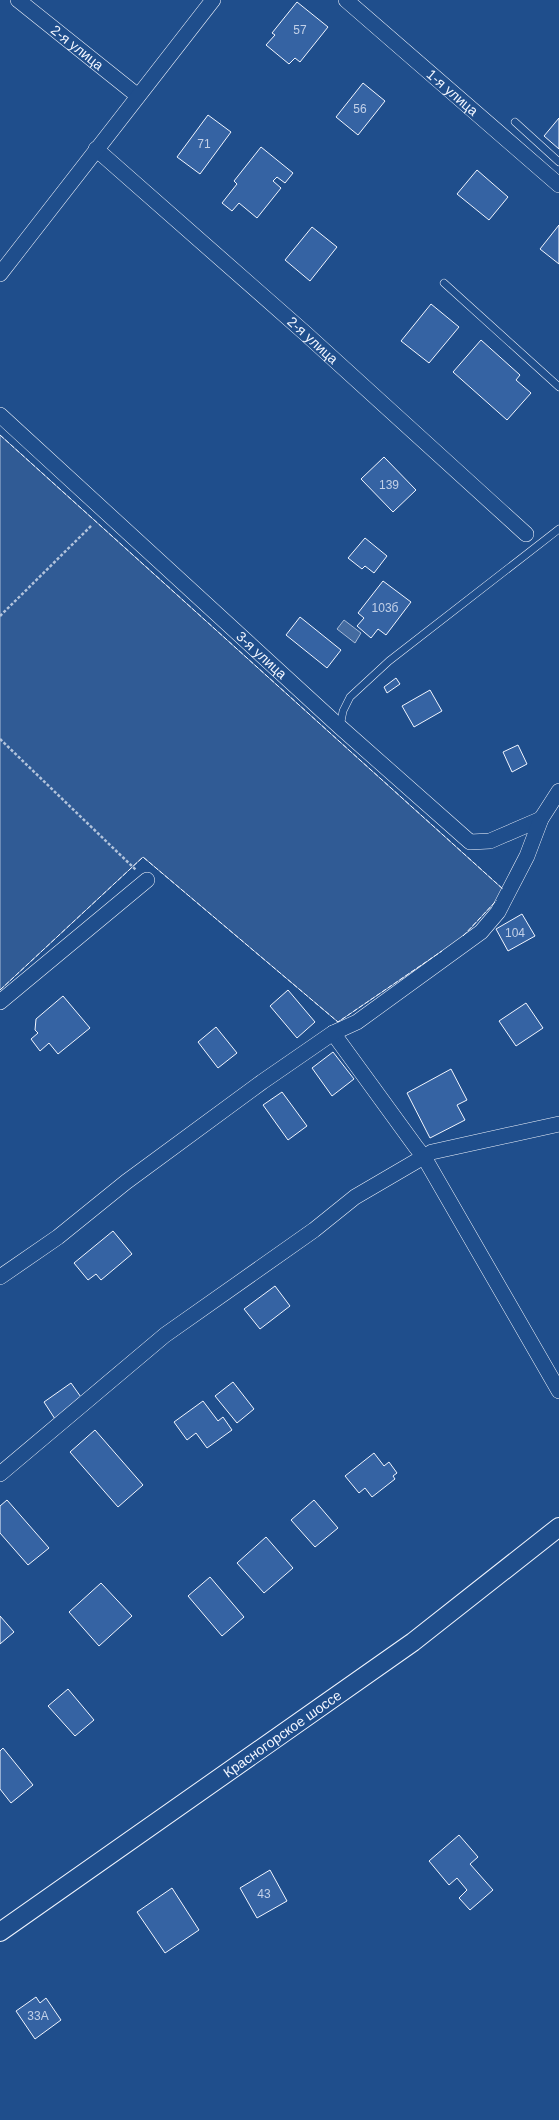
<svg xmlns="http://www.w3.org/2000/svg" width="559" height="2120" font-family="Helvetica,sans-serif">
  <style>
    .green { fill: #305b95; stroke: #a8bbd7 }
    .water { fill: #446ba0; stroke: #a8bbd7 }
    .building { fill: #3563a3; stroke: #f2f6ff }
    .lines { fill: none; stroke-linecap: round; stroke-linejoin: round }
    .service-casing { stroke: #f2f6ff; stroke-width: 8 }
    .minor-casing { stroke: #f2f6ff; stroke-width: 16 }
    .tertiary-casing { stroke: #f2f6ff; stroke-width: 20 }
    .path { stroke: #b3c4dc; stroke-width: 2.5; stroke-dasharray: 3 2; stroke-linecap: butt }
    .service { stroke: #1f4e8c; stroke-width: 7 }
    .minor { stroke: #1f4e8c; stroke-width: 15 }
    .tertiary { stroke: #1f4e8c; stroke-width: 18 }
    .fence { stroke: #f2f6ff; stroke-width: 1; stroke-dasharray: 5 2; stroke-linecap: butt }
    .labels { text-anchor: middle; stroke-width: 3; stroke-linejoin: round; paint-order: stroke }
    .number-label { font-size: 12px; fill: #c3d1e8 }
    .street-label { font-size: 14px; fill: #f2f6ff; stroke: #1f4e8c }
  </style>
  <rect width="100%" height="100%" fill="#1f4e8c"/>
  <polygon class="green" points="0,435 505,891 463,937 338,1022 143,857 0,990"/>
  <polygon class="water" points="344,620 361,633 355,643 337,629"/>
  <g class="building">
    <polygon points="297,2 328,27 300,62 295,58 289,64 266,45 275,35 272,33"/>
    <polygon points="363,83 385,101 358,135 336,117"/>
    <polygon points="208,115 231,132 200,174 177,157"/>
    <polygon points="559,118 559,149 544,136"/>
    <polygon points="261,147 293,173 285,183 277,177 273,181 281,188 257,218 239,203 232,211 222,203 237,184 234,181"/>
    <polygon points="477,170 508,197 489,220 457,194"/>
    <polygon points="559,225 559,264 540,249"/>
    <polygon points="312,227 337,247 310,281 285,260"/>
    <polygon points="431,304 459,327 429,363 401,341"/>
    <polygon points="481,340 520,375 516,380 531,393 507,420 453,372"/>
    <polygon points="384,457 416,490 393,512 361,479"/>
    <polygon points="365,538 387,556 374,573 365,566 362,569 348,558"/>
    <polygon points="383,581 411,602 386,635 378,629 371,638 357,626 364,618 358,613"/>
    <polygon points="300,617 341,650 327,668 286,635"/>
    <polygon points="396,678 400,684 387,693 384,687"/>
    <polygon points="430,690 442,711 414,727 402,706"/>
    <polygon points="518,745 527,764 512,772 503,752"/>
    <polygon points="522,914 535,936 508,951 496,929"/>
    <polygon points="288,990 315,1022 297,1038 270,1006"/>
    <polygon points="63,996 90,1028 58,1054 49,1043 40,1051 31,1039 38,1033 35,1030 36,1019"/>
    <polygon points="526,1003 543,1028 516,1046 499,1021"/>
    <polygon points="216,1027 237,1053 218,1068 198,1042"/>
    <polygon points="333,1052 354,1079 332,1096 312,1068"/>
    <polygon points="451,1069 467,1100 457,1105 465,1120 430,1138 407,1093"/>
    <polygon points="282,1092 307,1126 288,1140 263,1105"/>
    <polygon points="113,1231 132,1254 101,1280 96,1274 88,1280 74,1263"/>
    <polygon points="275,1286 290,1306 260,1329 244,1309"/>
    <polygon points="233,1382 254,1409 237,1423 215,1396"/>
    <polygon points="71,1383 83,1400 55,1419 44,1402"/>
    <polygon points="203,1401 218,1421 223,1417 232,1430 207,1448 196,1433 187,1440 174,1422"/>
    <polygon points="95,1430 143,1485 118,1507 70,1452"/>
    <polygon points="374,1453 384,1466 389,1462 397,1473 393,1476 395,1479 372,1497 365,1488 359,1493 345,1476"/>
    <polygon points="7,1500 49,1548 28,1565 0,1533 0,1506"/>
    <polygon points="314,1500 338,1528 315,1547 291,1520"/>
    <polygon points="266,1537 293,1568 264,1593 237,1563"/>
    <polygon points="210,1577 244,1617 222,1636 188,1596"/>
    <polygon points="101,1583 132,1616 99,1646 69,1612"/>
    <polygon points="0,1616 14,1632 0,1644"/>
    <polygon points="68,1689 94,1720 75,1736 48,1706"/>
    <polygon points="3,1748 33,1785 11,1803 0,1789 0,1751"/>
    <polygon points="459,1835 478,1857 470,1864 493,1890 470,1910 459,1898 467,1890 457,1878 449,1885 429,1861"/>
    <polygon points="270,1870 287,1901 257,1918 240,1888"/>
    <polygon points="172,1888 199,1930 165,1953 137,1912"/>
    <polygon points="36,1997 40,2003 46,1998 61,2020 35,2039 16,2011"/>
  </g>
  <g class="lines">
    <g class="service-casing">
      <g id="service">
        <polyline points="515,122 559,162"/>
        <polyline points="444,283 559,387"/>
        <polyline points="340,727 343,711 350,697 389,661 559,529"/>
      </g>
    </g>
    <g class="minor-casing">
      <g id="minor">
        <path id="s1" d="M18 0 138 96"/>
        <path id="s2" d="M346 0 559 185"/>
        <path id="s3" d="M96 149 305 333 526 534"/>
        <polyline points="0,274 213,0"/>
        <path id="s4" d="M0 415 340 727 470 842 490 841 541 819"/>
        <polyline points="0,1002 147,880"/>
        <polyline points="333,1033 416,1147 424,1157 559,1391"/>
        <polyline points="0,1277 58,1237 126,1182 262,1082 333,1033 357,1022 481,932 498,912 527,856 541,819 559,791"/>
        <polyline points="0,1474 165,1335 314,1230 355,1197 432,1152 559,1124"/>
      </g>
    </g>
    <g class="tertiary-casing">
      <g id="tertiary">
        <path id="s5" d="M0 1932 413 1642 559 1527"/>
      </g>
    </g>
    <g class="path">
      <polyline points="0,616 92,525"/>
      <polyline points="0,739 136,870"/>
    </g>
    <use href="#service" class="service"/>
    <use href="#minor" class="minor"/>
    <use href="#tertiary" class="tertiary"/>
    <g class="fence">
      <polyline points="0,435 504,890"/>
      <polyline points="463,936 497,900"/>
      <polyline points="0,990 143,857 338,1022 442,951"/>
    </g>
  </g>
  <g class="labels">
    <g class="number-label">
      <text x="300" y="34">57</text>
      <text x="360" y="113">56</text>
      <text x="204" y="148">71</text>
      <text x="389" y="489">139</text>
      <text x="385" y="612">103б</text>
      <text x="515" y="937">104</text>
      <text x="264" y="1898">43</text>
      <text x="38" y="2020">33А</text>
    </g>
    <g class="street-label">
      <text dy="5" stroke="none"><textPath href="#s1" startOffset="76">2-я улица</textPath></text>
      <text dy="5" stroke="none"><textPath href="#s2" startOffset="141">1-я улица</textPath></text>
      <text dy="5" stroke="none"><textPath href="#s3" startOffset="289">2-я улица</textPath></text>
      <text dy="5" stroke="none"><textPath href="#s4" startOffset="355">3-я улица</textPath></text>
      <text dy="5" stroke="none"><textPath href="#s5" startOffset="345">Красногорское шоссе</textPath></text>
    </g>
  </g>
</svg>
